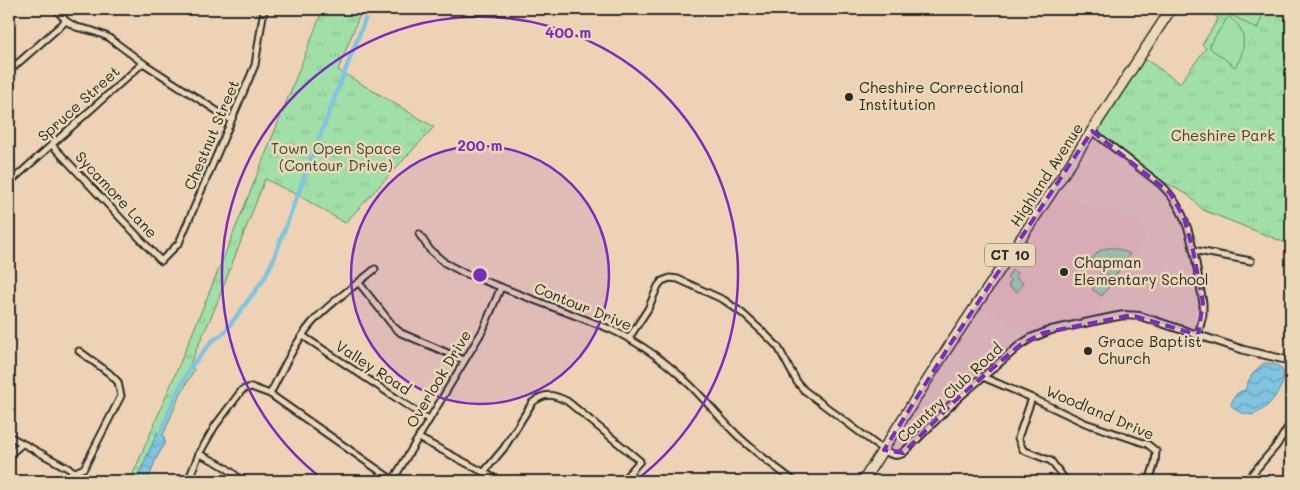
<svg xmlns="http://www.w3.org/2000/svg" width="1300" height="490" font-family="Mali,sans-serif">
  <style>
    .built { fill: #f0cbb6 }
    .park { fill: url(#park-tufts); stroke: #66856a }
    .pitch { fill: #a1dfa8; stroke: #66856a }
    .water { fill: url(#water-waves); stroke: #5e8798 }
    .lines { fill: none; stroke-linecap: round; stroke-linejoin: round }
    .stream { stroke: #5e8798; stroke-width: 1 }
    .canal { stroke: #80c4e1; stroke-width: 4.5 }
    .minor-casing { stroke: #2b2b2b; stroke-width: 9 }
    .tertiary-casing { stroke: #2b2b2b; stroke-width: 10 }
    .trunk-casing { stroke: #2b2b2b; stroke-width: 12 }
    .minor { stroke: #ead8b6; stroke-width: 5 }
    .tertiary { stroke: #ead8b6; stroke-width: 6 }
    .trunk { stroke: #ead8b6; stroke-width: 9 }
    .marked { fill: #7b2cbf; fill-opacity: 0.2; stroke: #7b2cbf; stroke-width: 4; stroke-dasharray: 10 6; stroke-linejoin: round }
    .ring { fill: none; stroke: #7b2cbf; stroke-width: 2.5 }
    .poi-dot { fill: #2b2b2b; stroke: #ead8b6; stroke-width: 2 }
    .labels { text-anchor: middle; stroke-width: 5; stroke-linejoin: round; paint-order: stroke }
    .shield { fill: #ead8b6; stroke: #645f55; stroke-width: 1 }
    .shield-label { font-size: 14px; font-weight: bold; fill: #2b2b2b }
    .poi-label { font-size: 15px; fill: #2b2b2b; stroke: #ead8b6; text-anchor: start }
    .street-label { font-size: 15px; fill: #2b2b2b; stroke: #ead8b6 }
    .park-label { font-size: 15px; fill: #3d463e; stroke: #ead8b6 }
    .centre { fill: #7b2cbf; stroke: #ead8b6; stroke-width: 2.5 }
    .ring-label { font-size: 15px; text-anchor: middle; font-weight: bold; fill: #7b2cbf; stroke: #ead8b6; stroke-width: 5; stroke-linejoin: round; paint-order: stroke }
  </style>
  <defs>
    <pattern id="park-tufts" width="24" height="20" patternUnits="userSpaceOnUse" patternTransform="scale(1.25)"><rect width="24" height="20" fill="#a1dfa8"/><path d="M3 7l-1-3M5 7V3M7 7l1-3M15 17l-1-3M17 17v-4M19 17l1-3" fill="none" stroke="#8bc091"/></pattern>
    <pattern id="water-waves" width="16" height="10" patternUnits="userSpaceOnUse" patternTransform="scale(1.25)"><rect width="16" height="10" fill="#80c4e1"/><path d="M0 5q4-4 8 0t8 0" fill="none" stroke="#699fb7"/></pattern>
  </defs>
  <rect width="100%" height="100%" fill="#edd2b6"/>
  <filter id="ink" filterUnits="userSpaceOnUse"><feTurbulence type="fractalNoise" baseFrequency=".02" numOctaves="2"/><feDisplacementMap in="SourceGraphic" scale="10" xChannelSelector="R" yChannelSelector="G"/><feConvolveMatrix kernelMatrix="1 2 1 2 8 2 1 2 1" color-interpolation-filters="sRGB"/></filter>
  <g filter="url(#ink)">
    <polygon class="built" points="1056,195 1135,220 1146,238 1099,306 1099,315 1047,327 1030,334 983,307"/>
    <g class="park">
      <path d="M323 9H362L338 70 434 127 345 223 301 197 265 179 215 308 190 364 194 370 179 397 144 481H130C197 325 261 167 323 9Z"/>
      <polygon points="1208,9 1291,9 1291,245 1203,210 1188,195 1164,182 1099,132 1099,127 1144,58 1180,83 1206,48 1202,45 1218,19"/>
      <polygon points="1012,270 1017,273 1015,277 1023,283 1017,292 1008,286 1011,281 1007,278"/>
    </g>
    <g class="pitch">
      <polygon points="1221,9 1265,9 1262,17 1257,29"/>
      <path d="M1229 16C1231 19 1235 22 1238 25 1247 38 1244 55 1235 67L1210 48V44Z"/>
      <path d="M1107 248C1116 247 1122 250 1130 254L1115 276 1112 277 1089 262 1099 251Z"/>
      <polygon points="1100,273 1112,282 1102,296 1092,289 1097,283 1094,281"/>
    </g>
    <g class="water">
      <path d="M1264 363C1296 363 1282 390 1269 404 1265 409 1258 412 1253 415 1244 414 1236 412 1231 405 1233 397 1236 392 1245 390 1250 376 1253 372 1264 363Z"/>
      <polygon points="157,433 164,436 165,443 155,461 148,481 136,481"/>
    </g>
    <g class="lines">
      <polyline class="stream" points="1284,338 1291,319"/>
      <polyline class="canal" points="159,438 170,409 180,387 190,368 212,341 224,333 264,279 274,258 305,175 369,9"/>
      <g class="minor-casing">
        <g id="minor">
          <polyline points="56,9 66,21 76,27 93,31 108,37 143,63 231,120"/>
          <polyline points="9,71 66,21"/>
          <path d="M1092 131 1160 184C1193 213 1195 262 1203 303V315L1198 335"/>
          <polyline points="52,145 161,261 179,243 255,65 264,9"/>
          <polyline points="9,183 143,63"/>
          <path d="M419 234 430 250 445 263 464 273 610 329C640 343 667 362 691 386 706 401 720 418 735 433 753 451 774 466 794 481"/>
          <polyline points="1193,250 1251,261"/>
          <polyline points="359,283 394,327 401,333 464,360"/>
          <polyline points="303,336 429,420"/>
          <polyline points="629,338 648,309 658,286 662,281 670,278 678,279 724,300 742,313 764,333 778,347 797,382 804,390 883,450"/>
          <polyline points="983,377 1032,398"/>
          <path d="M270 394C282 371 294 344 311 324 329 303 354 287 375 269"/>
          <polyline points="9,436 75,472 84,468 121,396 118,382 109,373 79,351"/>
          <polyline points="419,438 500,481"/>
          <path d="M199 454C215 461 230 468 241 481"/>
          <polyline points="9,455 22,444"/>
          <path d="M484 472 504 448 532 403C545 392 552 394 567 401L640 461 622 481"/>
          <polyline points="393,480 483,330 501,287"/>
          <polyline points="188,481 199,454 215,426 242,390 251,387 270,394 394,481"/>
          <polyline points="1066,481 1051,461 1023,450 1018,438 1032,398 1085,423 1147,444 1156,451 1155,463 1149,481"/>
          <polyline points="1246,481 1277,445 1291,422"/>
        </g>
      </g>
      <g class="tertiary-casing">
        <path id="tertiary" d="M884 450C891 454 895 457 903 453L959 397 1020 345 1031 338 1051 330 1113 317 1124 315 1140 316 1244 350 1291 361"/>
      </g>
      <g class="trunk-casing">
        <polyline id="trunk" points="863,481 951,343 1048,198 1171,9"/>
      </g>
      <use href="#minor" class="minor"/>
      <use href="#tertiary" class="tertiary"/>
      <use href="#trunk" class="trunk"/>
    </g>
  </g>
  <path class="marked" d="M1092 131 1170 193 1184 218 1193 250 1203 303 1198 335 1131 315 1043 333 1020 345 959 397 903 453 884 450 951 343Z"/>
  <circle cx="480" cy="275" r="129" fill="#7b2cbf" fill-opacity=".12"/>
  <g class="ring">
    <circle cx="480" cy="275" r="129"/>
    <path d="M325 481A258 258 0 1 1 635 481"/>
  </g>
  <g class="poi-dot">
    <circle cx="849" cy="97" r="5"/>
    <circle cx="1064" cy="272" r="5"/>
    <circle cx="1088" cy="351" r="5"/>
  </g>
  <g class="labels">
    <rect class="shield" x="985" y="243.5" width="50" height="23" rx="4"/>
    <g class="shield-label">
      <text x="1010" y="260">CT 10</text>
    </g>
    <g class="poi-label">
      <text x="859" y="93">Cheshire Correctional<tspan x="859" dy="17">Institution</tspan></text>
      <text x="1074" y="268">Chapman<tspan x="1074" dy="17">Elementary School</tspan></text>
      <text x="1098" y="347">Grace Baptist<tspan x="1098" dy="17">Church</tspan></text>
    </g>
    <g class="street-label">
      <text transform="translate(79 104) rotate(-42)" y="5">Spruce Street</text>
      <text transform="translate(212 135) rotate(-67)" y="5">Chestnut Street</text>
      <text transform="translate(1047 175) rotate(-57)" y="5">Highland Avenue</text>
      <text transform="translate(116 195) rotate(47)" y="5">Sycamore Lane</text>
      <text transform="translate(583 307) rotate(22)" y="5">Contour Drive</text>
      <text transform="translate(373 368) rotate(33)" y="5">Valley Road</text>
      <text transform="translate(439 379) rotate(-59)" y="5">Overlook Drive</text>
      <text transform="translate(950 393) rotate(-43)" y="5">Country Club Road</text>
      <text transform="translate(1100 413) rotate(23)" y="5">Woodland Drive</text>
    </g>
    <g class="park-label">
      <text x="1223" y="141">Cheshire Park</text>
      <text x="336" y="154">Town Open Space<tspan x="336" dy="17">(Contour Drive)</tspan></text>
    </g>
  </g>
  <circle cx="480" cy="275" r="8" class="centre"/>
  <g class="ring-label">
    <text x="568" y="38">400 m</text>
    <text x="480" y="151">200 m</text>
  </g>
  <rect width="1300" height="490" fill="none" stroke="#ead8b6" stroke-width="30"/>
  <rect x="15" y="15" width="1270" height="460" fill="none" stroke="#2b2b2b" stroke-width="2" filter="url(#ink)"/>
</svg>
